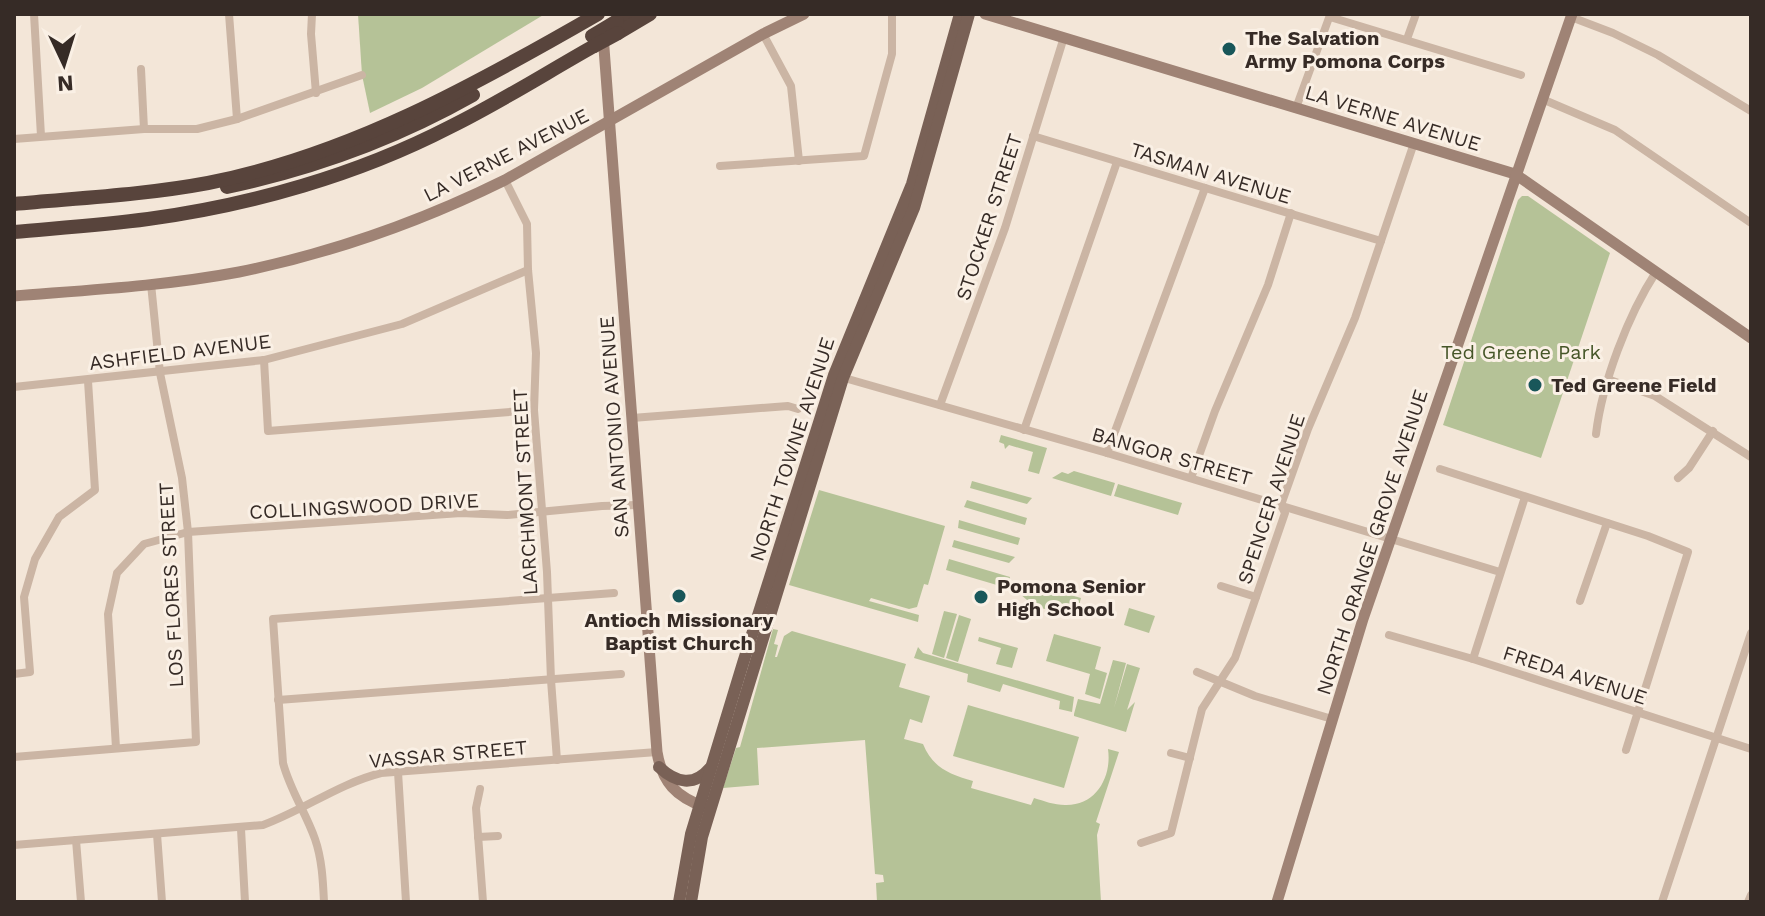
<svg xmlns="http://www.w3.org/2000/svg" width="1765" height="916" font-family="'Work Sans',sans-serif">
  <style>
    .green { fill: #b5c297 }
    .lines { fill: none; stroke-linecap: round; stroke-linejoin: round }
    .street { stroke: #cbb5a4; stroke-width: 8 }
    .secondary { stroke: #9f8375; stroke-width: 11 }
    .primary { stroke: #796156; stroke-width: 12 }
    .highway { stroke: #58443c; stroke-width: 14 }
    .highway-bridge { stroke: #58443c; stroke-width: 14 }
    .poi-dot { fill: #19575a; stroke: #faf0e5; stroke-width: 3 }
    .labels { text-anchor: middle; stroke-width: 6; stroke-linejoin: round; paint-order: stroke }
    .poi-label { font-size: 20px; font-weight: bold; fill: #362b26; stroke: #faf0e5; text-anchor: start }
    .street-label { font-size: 20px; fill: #362b26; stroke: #faf0e5 }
    .park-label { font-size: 20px; fill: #465628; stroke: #faf0e5 }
  </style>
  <rect width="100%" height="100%" fill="#f3e6d8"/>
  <g class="green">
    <polygon points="358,14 545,14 422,88 370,113 362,75"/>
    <polygon points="1522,196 1528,196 1610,253 1541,458 1443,425 1518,200"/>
    <polygon points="1001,435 1047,448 1039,474 1028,471 1033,452 1009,445 1005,449 1004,444 999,442"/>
    <polygon points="1074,471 1115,483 1111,496 1052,478 1062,472 1068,474"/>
    <polygon points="972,481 1032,498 1027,504 970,488"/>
    <polygon points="1118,484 1182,503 1178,515 1114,496"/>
    <polygon points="819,490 945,526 928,585 924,584 917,607 909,609 871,598 869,601 919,615 918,622 789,585"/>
    <polygon points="967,500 1027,518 1025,525 964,507"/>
    <polygon points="959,520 1020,538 1018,545 958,528"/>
    <polygon points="954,540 1015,557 1009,563 952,547"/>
    <polygon points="949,559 1010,577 1007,588 946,570"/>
    <path d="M1021 581 1081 598 1078 609C1055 614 1033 610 1018 591Z"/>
    <polygon points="1129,608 1155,616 1149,633 1124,625"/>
    <polygon points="944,611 957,614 944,658 932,654"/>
    <polygon points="959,615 971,619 958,662 946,658"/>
    <path d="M773 629 778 630 774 644 778 645 775 657H777L784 636 792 631 906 664 899 687 930 696 922 723 910 719 904 739 923 744C933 768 949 774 973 781L971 788 1031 805 1034 798C1044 801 1054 805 1065 805 1096 806 1112 777 1108 749L1119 752 1096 822 1100 824 1097 835 1101 902H877L876 883 884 882 883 875 875 874 865 740 757 748 759 785 723 788 736 748 740 747Z"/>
    <polygon points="1054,634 1101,647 1095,669 1107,673 1100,699 1085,694 1090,674 1046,661"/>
    <polygon points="979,637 1018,648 1012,668 996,664 1001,648 978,641"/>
    <polygon points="918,647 923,653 1074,697 1072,712 1059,709 1060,701 1003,684 1000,692 967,682 968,674 914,658"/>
    <polygon points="1113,660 1126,663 1114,708 1127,664 1140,668 1127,710 1135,702 1126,732 1074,716 1074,714 1078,699 1100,704"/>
    <polygon points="968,705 1079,737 1064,788 953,756"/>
  </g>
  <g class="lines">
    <g class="street">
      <polyline points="34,14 41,136"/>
      <polyline points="229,14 237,119"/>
      <polyline points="312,14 311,34 316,93"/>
      <polyline points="1330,17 1521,75"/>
      <polyline points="1571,17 1613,33 1658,55 1751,111"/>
      <polyline points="763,34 791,86 799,161"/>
      <polyline points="1407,39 1416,14"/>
      <polyline points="141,69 144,129"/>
      <polyline points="1542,99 1615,130 1751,223"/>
      <polyline points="1296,108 1330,15"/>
      <polyline points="1033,136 1381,241"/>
      <polyline points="14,139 144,129 197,129 237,119 362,75"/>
      <polyline points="720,166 864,156 892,54 892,14"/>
      <polyline points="505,180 527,224 528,270 536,353 534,410 547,572 551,680 557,760"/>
      <polyline points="264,360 268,431 534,410"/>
      <polyline points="841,377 1107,453 1500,572"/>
      <polyline points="1610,380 1655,396 1751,457"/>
      <polyline points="14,387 264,360 402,324 528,270"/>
      <polyline points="940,405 1005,228 1064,37"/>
      <polyline points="632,418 788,406 798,409"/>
      <polyline points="1024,430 1117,162"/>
      <path d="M1596 434C1602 383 1628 315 1656 272"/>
      <polyline points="1107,453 1205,188"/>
      <polyline points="1440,469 1648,536 1688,552 1626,750"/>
      <polyline points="1191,478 1215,411 1268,285 1291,213"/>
      <polyline points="1678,478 1689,468 1713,431"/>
      <polyline points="1221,586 1256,597"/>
      <polyline points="1580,601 1607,523"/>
      <polyline points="1389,635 1473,659 1751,749"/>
      <polyline points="1473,659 1525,497"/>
      <polyline points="1197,672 1255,696 1332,719"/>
      <polyline points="14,674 30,672 24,597 35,559 59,517 95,490 88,381"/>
      <polyline points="278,700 621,674"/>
      <polyline points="116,748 108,614 117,573 144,544 188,532 461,513 507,515 602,506 638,505"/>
      <polyline points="1171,753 1190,758"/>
      <polyline points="14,757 196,742 188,532 182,478 160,373 151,284"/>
      <polyline points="398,772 406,902"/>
      <polyline points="480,789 476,808 483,902"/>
      <polyline points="241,829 245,902"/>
      <polyline points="157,834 162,902"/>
      <polyline points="478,837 498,836"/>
      <polyline points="76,840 81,902"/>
      <polyline points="1141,843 1171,833 1202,709 1235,658 1285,513 1281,505 1308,429 1355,318 1414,143"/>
      <path d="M14 845 263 825C304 810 338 784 381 773L657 752"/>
      <path d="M324 902C323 881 322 859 315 839 306 813 290 790 283 763L273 619 614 593"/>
      <polyline points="1662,902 1751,633"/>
      <polyline points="1748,902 1751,895"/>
    </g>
    <g class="secondary">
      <polyline points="985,14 1515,174 1751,338"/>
      <path d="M603 35 657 752C662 782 676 797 705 807"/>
      <path d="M14 296C89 290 165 286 239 272 332 253 420 222 505 180L763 34 804 14"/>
      <polyline points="1277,902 1363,619 1572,14"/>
    </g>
    <g class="primary">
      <path d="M659 767C676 783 694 787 710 768"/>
      <polyline points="679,902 691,834 743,663 834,375 912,184 960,14"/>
      <polyline points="691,902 702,837 843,378 914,208 969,14"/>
    </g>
    <g class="highway">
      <polyline points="617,21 630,14"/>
      <polyline points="618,33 650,14"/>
      <path d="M227 187C312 169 397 138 473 95"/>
      <path d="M14 204C78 198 144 195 208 183 349 155 475 85 598 14"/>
      <path d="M14 232C58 228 103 225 148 219 251 205 357 175 450 127 499 103 546 73 594 46"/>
    </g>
    <g class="highway-bridge">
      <polyline points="592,36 617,21"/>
      <polyline points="594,46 618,33"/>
    </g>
  </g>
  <g class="poi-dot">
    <circle cx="1229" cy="49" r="8"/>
    <circle cx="1535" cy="385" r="8"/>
    <circle cx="679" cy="596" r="8"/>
    <circle cx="981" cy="597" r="8"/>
  </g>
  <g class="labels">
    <g class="poi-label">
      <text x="1245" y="45">The Salvation<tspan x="1245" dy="23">Army Pomona Corps</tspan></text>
      <text x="1551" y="392">Ted Greene Field</text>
      <text x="997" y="593">Pomona Senior<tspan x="997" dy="23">High School</tspan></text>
      <text x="679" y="627" text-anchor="middle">Antioch Missionary<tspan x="679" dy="23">Baptist Church</tspan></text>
    </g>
    <g class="street-label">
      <text transform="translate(1393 118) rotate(17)" y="7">LA VERNE AVENUE</text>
      <text transform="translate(506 155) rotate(-27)" y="7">LA VERNE AVENUE</text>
      <text transform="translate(1211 173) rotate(17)" y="7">TASMAN AVENUE</text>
      <text transform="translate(989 217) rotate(-72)" y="7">STOCKER STREET</text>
      <text transform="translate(180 352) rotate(-7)" y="7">ASHFIELD AVENUE</text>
      <text transform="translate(614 427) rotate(-94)" y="7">SAN ANTONIO AVENUE</text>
      <text transform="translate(792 449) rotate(-72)" y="7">NORTH TOWNE AVENUE</text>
      <text transform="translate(1172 456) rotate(16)" y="7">BANGOR STREET</text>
      <text transform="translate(525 492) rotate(-93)" y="7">LARCHMONT STREET</text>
      <text transform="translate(1271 499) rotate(-72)" y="7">SPENCER AVENUE</text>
      <text transform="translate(364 506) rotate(-3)" y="7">COLLINGSWOOD DRIVE</text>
      <text transform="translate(1372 542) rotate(-72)" y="7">NORTH ORANGE GROVE AVENUE</text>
      <text transform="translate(171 585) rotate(-93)" y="7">LOS FLORES STREET</text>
      <text transform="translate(1575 675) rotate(18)" y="7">FREDA AVENUE</text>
      <text transform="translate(448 754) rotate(-5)" y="7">VASSAR STREET</text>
    </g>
    <g class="park-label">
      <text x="1521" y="359">Ted Greene Park</text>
    </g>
  </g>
  <rect width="1765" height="916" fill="none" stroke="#362b26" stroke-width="32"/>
  <g transform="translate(64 64) rotate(176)" stroke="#faf0e5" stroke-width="6" paint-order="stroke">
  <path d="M0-6L14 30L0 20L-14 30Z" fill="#362b26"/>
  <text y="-12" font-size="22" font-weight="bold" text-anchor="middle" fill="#362b26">N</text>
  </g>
</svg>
